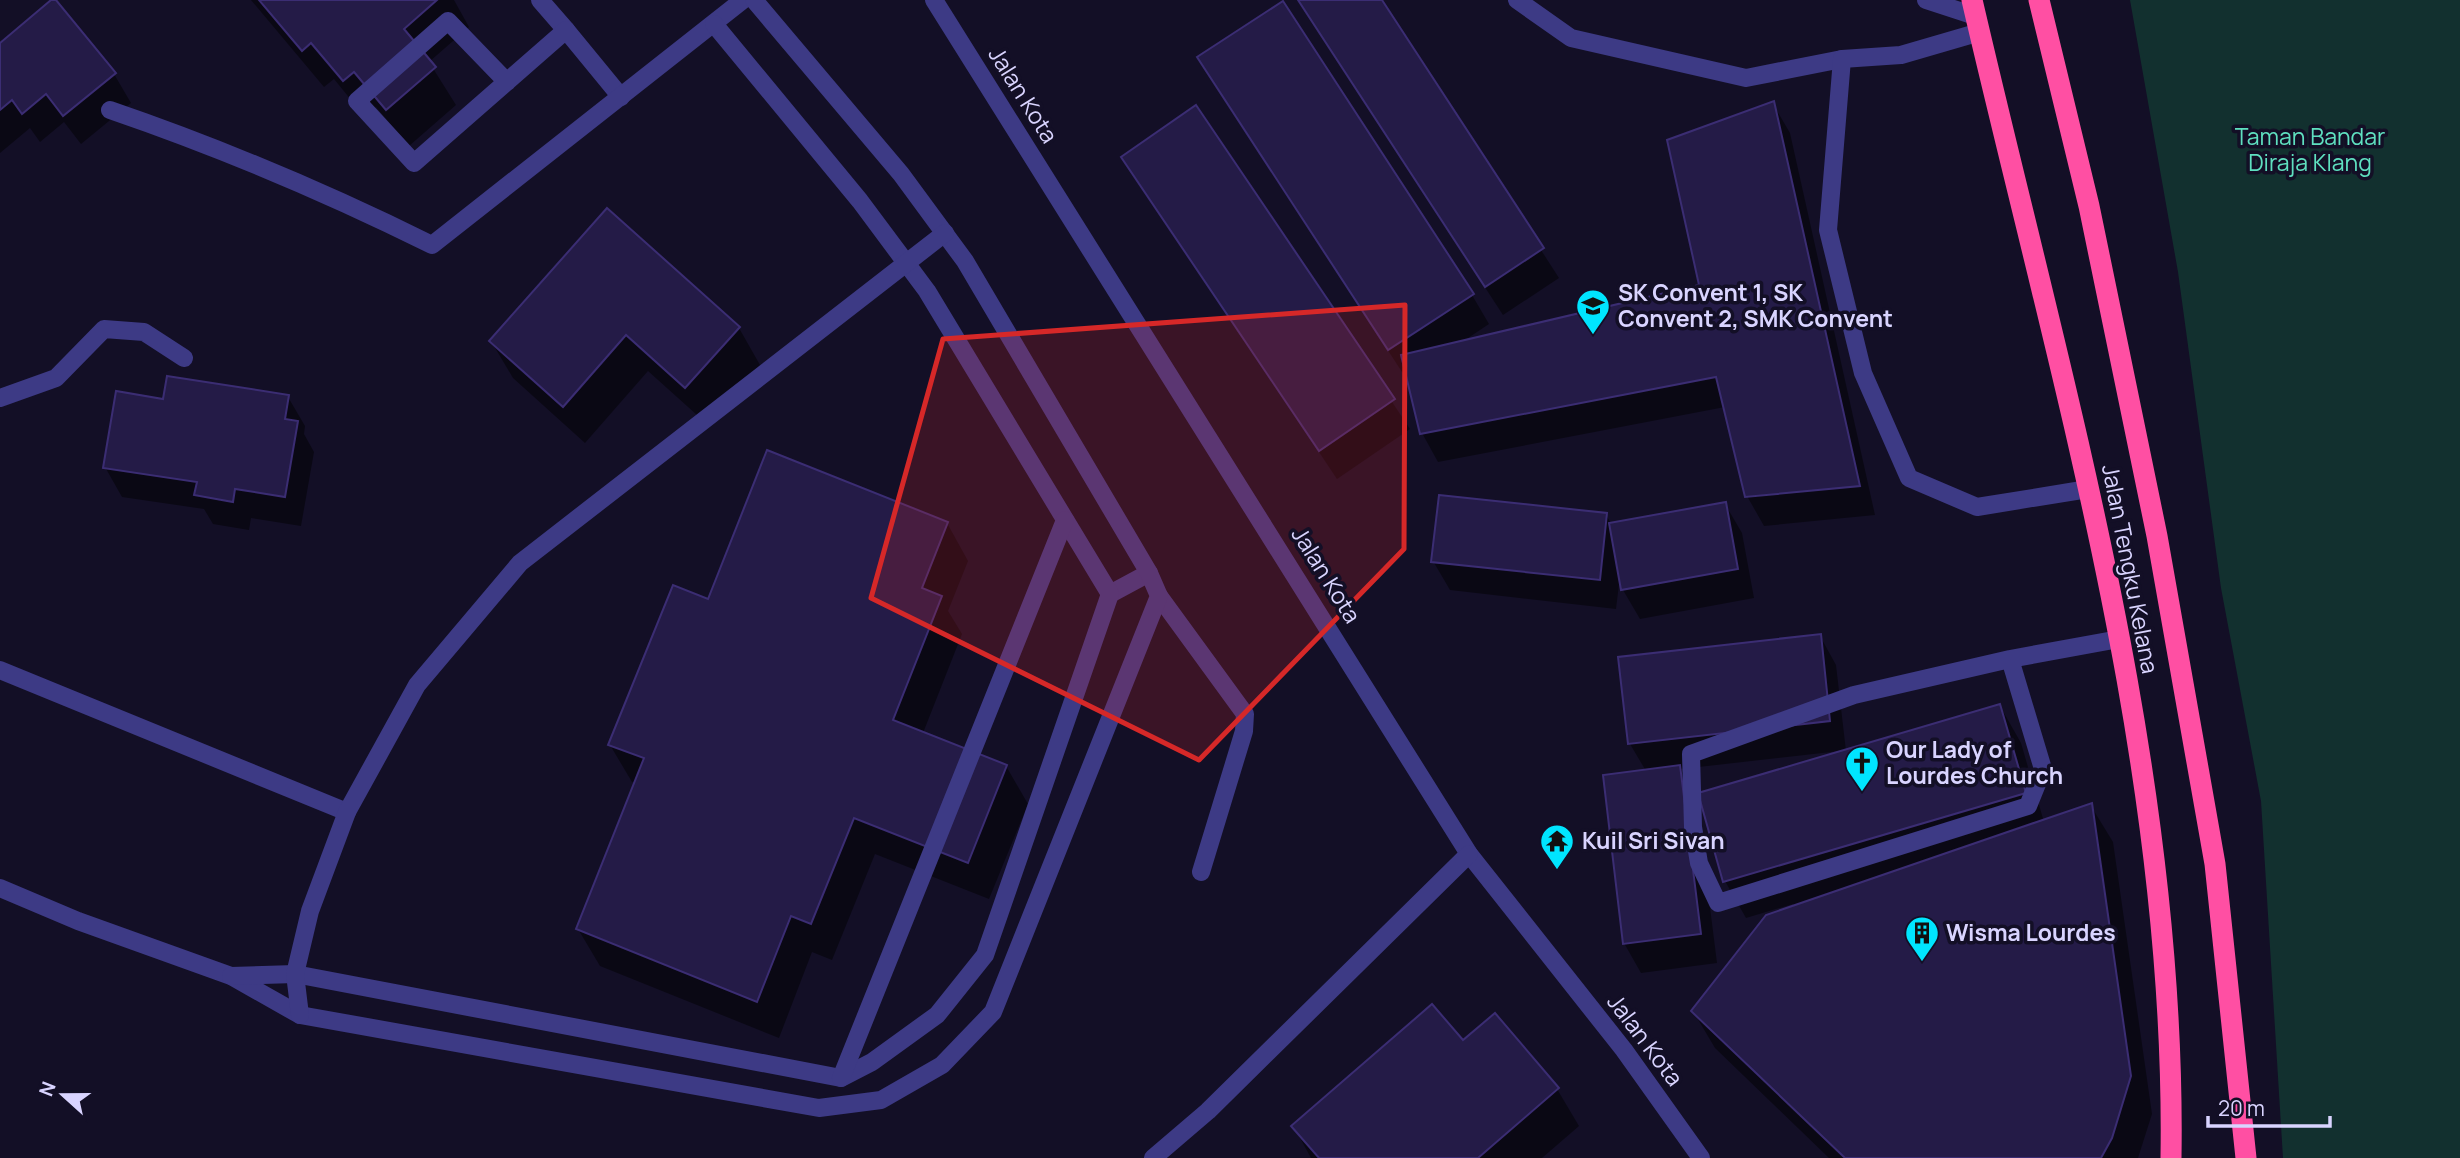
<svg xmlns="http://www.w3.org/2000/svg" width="2460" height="1158" font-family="Manrope,sans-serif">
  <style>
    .green { fill: #12302f }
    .shadow { fill: #0007 }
    .building { fill: #241b47; stroke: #3b2d73; stroke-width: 2 }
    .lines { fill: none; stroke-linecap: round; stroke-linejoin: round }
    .minor { stroke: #3d3a85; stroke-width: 18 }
    .highway { stroke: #ff4fa3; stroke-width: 21 }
    .marked { fill: #d62828; fill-opacity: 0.2; stroke: #d62828; stroke-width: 5; stroke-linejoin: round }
    .labels { text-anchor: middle; stroke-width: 7; stroke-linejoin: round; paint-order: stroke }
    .street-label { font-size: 23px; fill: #d9d4ff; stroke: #130f26 }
    .park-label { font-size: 23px; fill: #5fe0c0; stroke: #130f26 }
    .poi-label { font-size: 23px; font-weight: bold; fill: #d9d4ff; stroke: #130f26; text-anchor: start }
  </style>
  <rect width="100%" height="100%" fill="#130f26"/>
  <polygon class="green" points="2130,0 2460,0 2460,1158 2283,1158 2261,801 2221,588 2178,272"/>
  <g class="shadow">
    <polygon points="251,0 454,0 469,27 429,62 456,105 409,146 376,107 365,117 334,79 324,87"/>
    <polygon points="1298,0 1380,0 1559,278 1503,315"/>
    <polygon points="0,45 114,74 131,103 81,144 64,122 40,142 30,128 0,153"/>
    <polygon points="1216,87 1472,295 1489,324 1462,342 1701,286 1773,104 1790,133 1875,515 1764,526 1747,496 1725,407 1438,462 1422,433 1408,377 1406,378"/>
    <polygon points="1196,108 1410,429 1337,479 1123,157"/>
    <polygon points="607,210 739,328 760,365 707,424 648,371 585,443 513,378 491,341"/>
    <polygon points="288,397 305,426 304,434 314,452 301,526 251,518 249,530 213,524 204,509 122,497 105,467 164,401"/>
    <polygon points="1725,504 1742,533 1754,598 1640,619 1623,590 1620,576 1616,609 1450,590 1433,561 1606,515 1612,525"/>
    <polygon points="947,523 968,561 948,611 962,634 923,733 1006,766 1028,804 989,899 875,854 832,960 812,952 779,1038 600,966 578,929 636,783 632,782 610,745 709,601"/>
    <polygon points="1820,636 1836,665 1846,751 2000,706 2021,743 2044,822 2091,806 2113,842 2152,1114 2138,1158 1829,1158 1715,1048 1693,1011 1794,907 1793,904 1746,918 1725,881 1840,751 1681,769 1696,796 1717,963 1641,973 1624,943 1646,771 1630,744"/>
    <polygon points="1463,1043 1557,1089 1579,1126 1542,1158 1311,1158 1294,1127"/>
  </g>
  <g class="building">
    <polygon points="51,0 56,0 116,73 63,116 46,94 22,114 12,100 0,110 0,43"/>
    <polygon points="259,0 437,0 404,29 436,67 386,110 354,72 343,81 311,43 302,51"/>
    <polygon points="1298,0 1382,0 1544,248 1485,287"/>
    <polygon points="1283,1 1474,294 1388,350 1197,57"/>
    <polygon points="1774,101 1860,486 1745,497 1716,377 1420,434 1401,355 1699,285 1667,140"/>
    <polygon points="1196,105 1395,399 1319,451 1121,157"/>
    <polygon points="607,208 740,327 685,388 626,335 563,407 489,341"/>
    <polygon points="167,376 289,395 285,419 298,421 285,497 235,489 233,502 194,495 197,482 103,468 116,391 163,399"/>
    <polygon points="767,450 948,522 922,588 942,596 893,720 1007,765 968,863 854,818 811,924 791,916 757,1002 576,929 644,758 608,745 673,585 708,599"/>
    <polygon points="1439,495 1607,513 1600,580 1431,562"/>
    <polygon points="1726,502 1738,569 1621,590 1609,523"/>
    <polygon points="1821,634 1830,721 1628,744 1618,657"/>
    <polygon points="2000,704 2026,793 1723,882 1698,793"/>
    <polygon points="1680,765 1701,934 1623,944 1603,775"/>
    <polygon points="2092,803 2131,1076 2112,1138 2101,1158 1845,1158 1691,1011 1766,915"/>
    <polygon points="1432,1004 1463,1040 1495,1013 1559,1088 1478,1158 1319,1158 1291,1126"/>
  </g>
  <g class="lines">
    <g class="minor">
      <polyline points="540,0 566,30"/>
      <polyline points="934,0 1469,854 1624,1050 1701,1158"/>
      <polyline points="1517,0 1571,38 1746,78 1842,59"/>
      <polyline points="1926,0 1975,16"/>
      <polyline points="1980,32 1901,55 1842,59 1828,230 1863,373 1909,478 1977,507 2088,489"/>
      <polyline points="507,82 448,21 357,101 414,163 566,30 621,97"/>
      <path d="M110 110C221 148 327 193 432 245L743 0"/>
      <polyline points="0,398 56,378 104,329 144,332 184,358"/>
      <polyline points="1110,594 1149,573"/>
      <polyline points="1159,596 1245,714 1244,731 1201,872"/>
      <polyline points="2010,659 1854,695 1691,754 1693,827 1699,863 1718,903 2028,806 2043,769 2010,659 2119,639"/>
      <polyline points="0,670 347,812"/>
      <polyline points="0,888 78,921 231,976 300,1015 819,1108 881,1100 942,1065 993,1012 1159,596 1149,573 965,261 901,174 754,0"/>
      <polyline points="231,976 295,974 841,1078 872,1062 937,1015 985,955 1110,594 927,291 860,201 714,24"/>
      <polyline points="300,1015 295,974 310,911 347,812 417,685 520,563 945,233"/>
      <polyline points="841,1078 1065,520"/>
      <polyline points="1153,1158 1208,1111 1469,854"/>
    </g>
    <g class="highway">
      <path d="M1972 0C2060 380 2177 765 2171 1158"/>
      <polyline points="2039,0 2089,206 2157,536 2215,864 2246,1158"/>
    </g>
  </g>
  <path class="marked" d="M1405 305 1404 549 1199 760 871 598 943 339Z"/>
  <defs>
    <g id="school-pin" transform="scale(1.75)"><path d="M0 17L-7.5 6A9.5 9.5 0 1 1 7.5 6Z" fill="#00e5ff" stroke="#130f26"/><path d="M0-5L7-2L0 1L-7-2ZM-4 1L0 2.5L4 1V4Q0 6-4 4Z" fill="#111"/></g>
    <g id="church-pin" transform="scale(1.75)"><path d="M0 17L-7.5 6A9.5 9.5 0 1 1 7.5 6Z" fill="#00e5ff" stroke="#130f26"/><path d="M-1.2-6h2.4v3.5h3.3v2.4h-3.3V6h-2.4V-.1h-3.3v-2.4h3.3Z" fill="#111"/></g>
    <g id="temple-pin" transform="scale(1.75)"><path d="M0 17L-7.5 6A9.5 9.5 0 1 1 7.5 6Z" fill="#00e5ff" stroke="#130f26"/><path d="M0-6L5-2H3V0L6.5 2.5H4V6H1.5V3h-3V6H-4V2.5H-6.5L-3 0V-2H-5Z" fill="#111"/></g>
    <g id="building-pin" transform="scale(1.75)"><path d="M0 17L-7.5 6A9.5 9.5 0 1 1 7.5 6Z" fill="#00e5ff" stroke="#130f26"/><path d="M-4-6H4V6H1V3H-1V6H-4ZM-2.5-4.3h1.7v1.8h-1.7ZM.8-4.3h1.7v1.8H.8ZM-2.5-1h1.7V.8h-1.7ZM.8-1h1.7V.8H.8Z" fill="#111"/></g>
  </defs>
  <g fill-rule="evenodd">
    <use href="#school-pin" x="1593" y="306"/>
    <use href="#church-pin" x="1862" y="763"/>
    <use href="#temple-pin" x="1557" y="841"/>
    <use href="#building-pin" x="1922" y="933"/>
  </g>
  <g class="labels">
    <g class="street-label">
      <text transform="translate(1023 95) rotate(58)" y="8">Jalan Kota</text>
      <text transform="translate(2130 569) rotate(79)" y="8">Jalan Tengku Kelana</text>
      <text transform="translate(1326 575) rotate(58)" y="8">Jalan Kota</text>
      <text transform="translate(1645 1040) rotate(53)" y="8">Jalan Kota</text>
    </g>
    <g class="park-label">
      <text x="2310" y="145">Taman Bandar<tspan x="2310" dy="26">Diraja Klang</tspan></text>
    </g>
    <g class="poi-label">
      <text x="1618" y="301">SK Convent 1, SK<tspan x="1618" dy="26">Convent 2, SMK Convent</tspan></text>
      <text x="1886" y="758">Our Lady of<tspan x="1886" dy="26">Lourdes Church</tspan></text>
      <text x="1582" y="849">Kuil Sri Sivan</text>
      <text x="1946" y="941">Wisma Lourdes</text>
    </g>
  </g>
  <g transform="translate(63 1095) rotate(291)" stroke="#130f26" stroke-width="5" paint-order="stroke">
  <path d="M0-5L12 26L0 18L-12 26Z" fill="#d9d4ff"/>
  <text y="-10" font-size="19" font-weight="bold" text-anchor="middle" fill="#d9d4ff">N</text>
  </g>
  <path d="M2208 1116v10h122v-10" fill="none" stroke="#d9d4ff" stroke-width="3.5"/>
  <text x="2218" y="1116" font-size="21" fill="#d9d4ff" stroke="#130f26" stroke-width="5" paint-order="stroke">20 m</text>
</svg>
